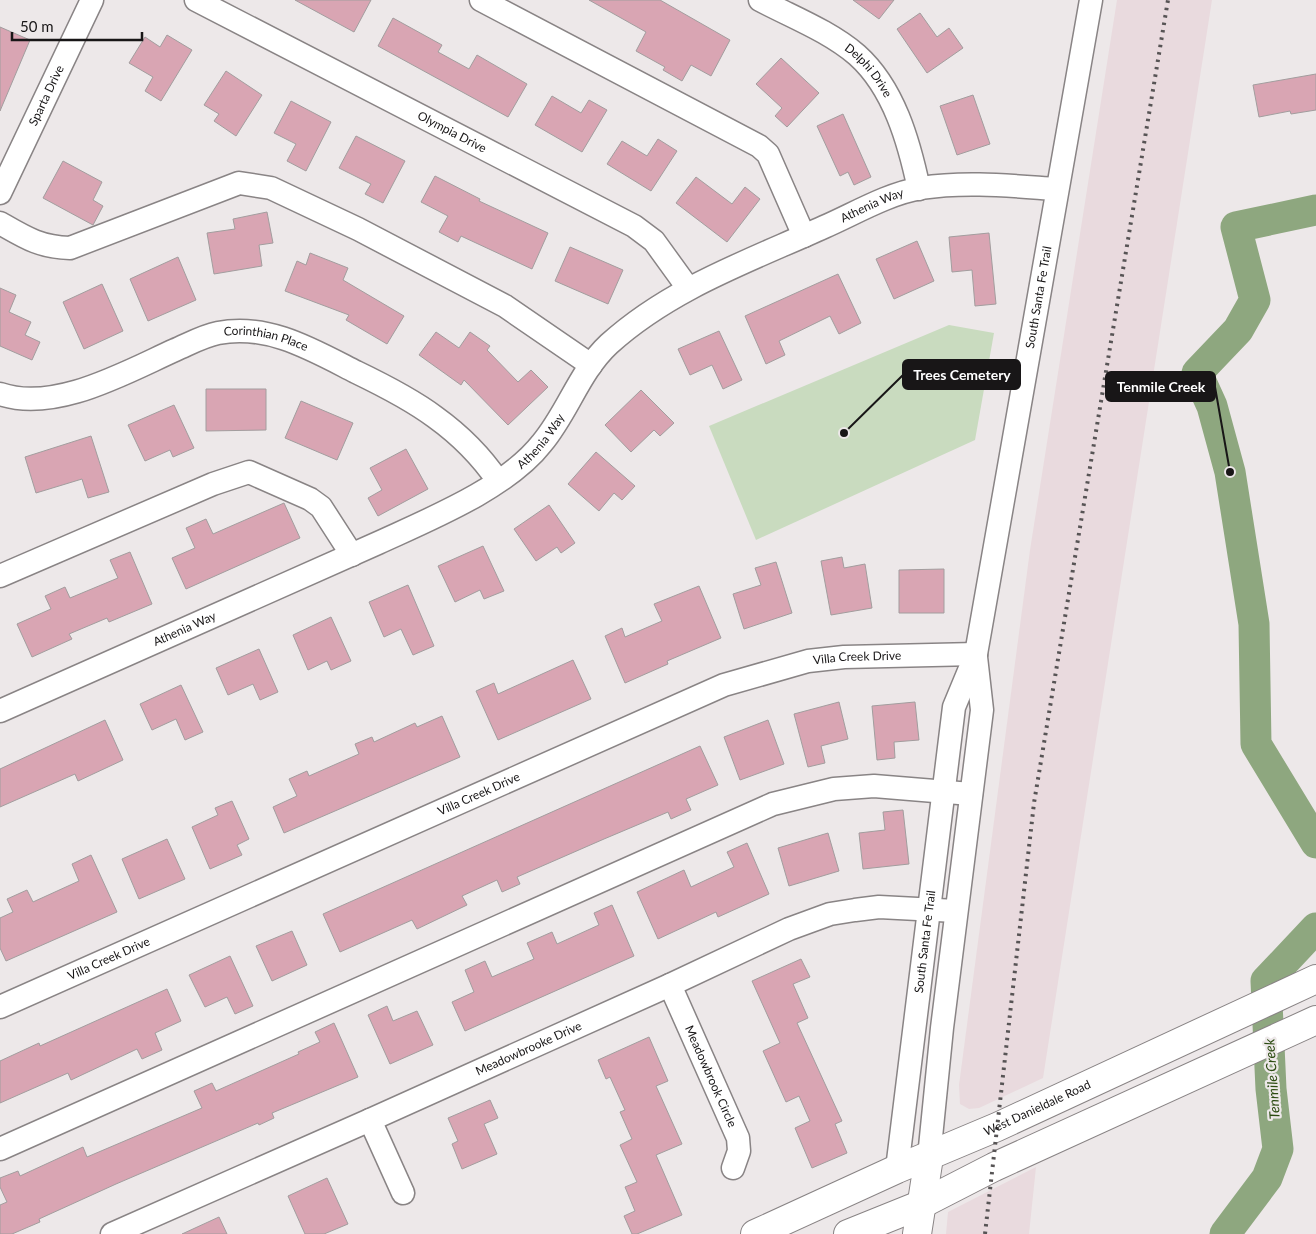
<svg xmlns="http://www.w3.org/2000/svg" width="1316" height="1234" font-family="Lato,sans-serif">
  <style>
    .built { fill: #e9dade }
    .green { fill: #c9dbbf }
    .lines { fill: none; stroke-linecap: round; stroke-linejoin: round }
    .river { stroke: #8ea77f; stroke-width: 31 }
    .building { fill: #d9a5b3; stroke: #a29d9e }
    .minor-casing { stroke: #898485; stroke-width: 25 }
    .major-casing { stroke: #898485; stroke-width: 30 }
    .minor { stroke: #fff; stroke-width: 22 }
    .major { stroke: #fff; stroke-width: 28 }
    .rail { stroke: #575455; stroke-width: 4; stroke-dasharray: 2.5 5; stroke-linecap: butt }
    .labels { text-anchor: middle; stroke-width: 4.5; stroke-linejoin: round; paint-order: stroke }
    .street-label { font-size: 12px; fill: #181617; stroke: #ede8e9 }
    .water-label { font-size: 14px; font-style: italic; fill: #2b4b11; stroke: #ede8e9 }
    .leader { fill: none; stroke: #181617; stroke-width: 2 }
    .callout-dot { fill: #181617; stroke: #ede8e9; stroke-width: 2 }
    .callout { fill: #181617; stroke: #181617; stroke-width: 2 }
    .callout-label { font-size: 14px; text-anchor: middle; font-weight: bold; fill: #fff }
  </style>
  <rect width="100%" height="100%" fill="#ede8e9"/>
  <g class="built">
    <polygon points="1117,0 1212,0 1043,1078 979,1108 969,1109 960,1104 959,1085 1030,550"/>
    <polygon points="1036,1167 1029,1234 946,1234 948,1212"/>
  </g>
  <polygon class="green" points="949,325 994,333 975,440 756,540 709,426"/>
  <g class="lines">
    <g class="river">
      <polyline points="1316,210 1236,227 1255,300 1238,330 1197,373 1212,406 1230,472 1254,624 1256,744 1316,843"/>
      <polyline points="1225,1234 1267,1178 1278,1149 1271,1089 1266,981 1316,928"/>
    </g>
  </g>
  <g class="building">
    <polygon points="295,0 371,0 354,32"/>
    <polygon points="589,0 660,0 730,40 711,76 691,65 682,81 663,70 665,67 636,51 646,32"/>
    <polygon points="853,0 894,0 879,19"/>
    <polygon points="920,13 937,37 949,28 963,48 927,73 897,29"/>
    <polygon points="393,18 442,45 438,52 469,69 477,55 527,84 508,117 378,46"/>
    <polygon points="0,27 30,40 0,111"/>
    <polygon points="167,35 192,50 161,101 145,91 153,77 129,63 145,37 160,47"/>
    <polygon points="781,58 819,93 787,127 775,116 782,108 756,84"/>
    <polygon points="226,71 262,95 236,136 214,121 219,114 204,105"/>
    <polygon points="1316,74 1316,110 1291,114 1290,111 1259,117 1253,85"/>
    <polygon points="973,95 990,144 957,155 940,106"/>
    <polygon points="552,96 581,113 589,100 607,110 582,152 535,125"/>
    <polygon points="291,101 331,122 306,171 287,161 296,144 274,133"/>
    <polygon points="843,114 871,177 854,185 848,172 840,176 817,126"/>
    <polygon points="356,136 405,161 383,203 365,194 371,184 339,168"/>
    <polygon points="658,139 677,151 651,191 607,164 622,141 647,156"/>
    <polygon points="63,161 102,182 93,200 103,206 93,225 43,198"/>
    <polygon points="435,176 480,199 479,201 548,233 532,269 461,236 458,242 439,232 448,216 421,202"/>
    <polygon points="696,177 732,204 745,187 760,199 727,242 676,203"/>
    <polygon points="267,212 273,243 259,245 262,266 214,274 207,233 235,229 233,219"/>
    <polygon points="989,233 996,304 975,306 972,270 952,272 949,237"/>
    <polygon points="917,241 934,281 894,299 876,259"/>
    <polygon points="570,247 623,270 608,304 555,281"/>
    <polygon points="310,253 348,268 343,280 404,316 387,344 346,320 349,315 285,291 297,261 306,265"/>
    <polygon points="178,257 196,300 148,321 130,279"/>
    <polygon points="838,274 861,323 839,334 830,316 779,341 785,355 766,364 745,316"/>
    <polygon points="102,284 123,331 84,349 63,302"/>
    <polygon points="0,288 16,295 9,312 31,322 25,335 40,342 32,360 0,346"/>
    <polygon points="719,331 742,380 723,389 712,365 690,375 678,349"/>
    <polygon points="436,332 459,348 470,332 490,346 487,350 518,382 531,370 548,387 508,425 464,380 461,385 419,355"/>
    <polygon points="206,389 266,389 266,430 206,431"/>
    <polygon points="641,390 674,423 660,436 654,430 631,452 605,425"/>
    <polygon points="301,401 353,423 337,460 285,438"/>
    <polygon points="174,405 194,448 173,457 170,450 145,461 128,425"/>
    <polygon points="91,436 109,492 88,498 82,479 36,493 25,457"/>
    <polygon points="406,449 428,489 378,516 368,498 382,490 370,468"/>
    <polygon points="596,452 635,486 622,500 614,493 599,511 568,484"/>
    <polygon points="284,503 300,538 186,589 172,558 195,548 186,528 206,519 213,534"/>
    <polygon points="549,505 575,543 561,553 557,547 536,561 514,529"/>
    <polygon points="483,546 504,591 484,599 480,590 455,602 438,566"/>
    <polygon points="130,552 152,604 109,622 107,618 69,634 72,639 32,657 17,624 51,609 45,596 65,587 70,598 118,578 110,560"/>
    <polygon points="842,557 844,568 865,564 872,608 831,615 821,561"/>
    <polygon points="776,562 792,613 744,629 733,594 761,585 755,568"/>
    <polygon points="944,569 944,613 899,613 899,570"/>
    <polygon points="408,585 434,646 413,655 401,629 384,637 369,602"/>
    <polygon points="699,586 721,638 667,661 668,664 625,683 605,636 622,628 625,637 662,621 654,604"/>
    <polygon points="331,617 351,661 331,670 327,661 308,670 293,635"/>
    <polygon points="259,649 278,692 260,700 253,684 228,695 216,668"/>
    <polygon points="573,660 591,699 498,740 476,691 494,683 498,694"/>
    <polygon points="181,685 203,732 185,740 176,719 152,730 140,704"/>
    <polygon points="839,702 848,739 821,746 825,763 808,767 794,714"/>
    <polygon points="915,702 919,740 894,742 895,758 877,760 872,706"/>
    <polygon points="442,716 460,757 284,833 273,807 297,796 289,779 307,771 309,776 359,754 355,744 372,737 374,742 415,723 417,727"/>
    <polygon points="105,720 123,760 78,781 75,774 0,807 0,769"/>
    <polygon points="768,720 784,764 740,780 724,737"/>
    <polygon points="700,746 718,785 686,799 691,810 671,819 668,812 604,839 517,877 520,884 502,892 497,880 462,896 467,905 417,929 412,920 340,952 323,914"/>
    <polygon points="232,801 249,839 237,845 242,855 210,869 192,827 218,815 215,808"/>
    <polygon points="903,810 909,864 863,869 859,833 885,830 883,812"/>
    <polygon points="828,833 839,871 789,886 778,848"/>
    <polygon points="167,839 185,879 139,899 122,859"/>
    <polygon points="747,843 769,894 718,917 716,912 658,939 637,892 684,870 691,887 734,867 727,852"/>
    <polygon points="91,855 117,912 6,961 0,948 0,918 13,912 7,899 27,890 33,902 79,881 72,864"/>
    <polygon points="612,905 634,956 465,1031 452,1002 474,992 465,970 485,961 492,977 534,959 527,943 552,932 557,944 599,925 594,913"/>
    <polygon points="292,931 307,965 272,981 256,946"/>
    <polygon points="230,956 253,1006 235,1014 227,997 205,1007 189,975"/>
    <polygon points="801,959 810,977 793,984 808,1018 797,1023 842,1121 835,1124 847,1153 812,1168 795,1128 810,1121 799,1096 786,1102 763,1051 780,1043 752,981"/>
    <polygon points="167,989 181,1021 155,1033 162,1050 142,1059 137,1049 71,1080 68,1073 0,1103 0,1061 39,1043 40,1046"/>
    <polygon points="387,1006 393,1021 417,1011 433,1045 390,1064 368,1015"/>
    <polygon points="334,1023 358,1077 272,1113 274,1118 259,1125 258,1123 116,1184 39,1219 40,1222 12,1234 0,1234 0,1205 7,1202 0,1187 0,1178 18,1171 20,1176 83,1147 87,1157 202,1108 194,1091 212,1083 216,1091 299,1054 298,1052 320,1042 315,1032"/>
    <polygon points="649,1037 668,1081 656,1086 682,1144 656,1155 682,1215 637,1234 632,1234 624,1216 635,1211 625,1187 637,1182 620,1145 632,1139 620,1112 625,1110 610,1077 606,1079 598,1060"/>
    <polygon points="490,1100 498,1118 484,1124 497,1154 462,1169 452,1144 458,1141 448,1118"/>
    <polygon points="327,1178 348,1224 324,1234 305,1234 288,1196"/>
    <polygon points="219,1217 227,1234 182,1234"/>
  </g>
  <g class="lines">
    <g class="minor-casing">
      <g id="minor">
        <path id="s1" d="M196 0 634 226 654 241 688 288"/>
        <polyline points="481,0 759,146 768,154 804,236"/>
        <path id="s2" d="M760 0C792 17 829 31 857 55 894 88 909 142 919 189"/>
        <path id="s3" d="M0 193 92 0"/>
        <path d="M0 223C26 238 40 247 70 248L239 183 271 188 358 229 505 306 591 365"/>
        <path id="s4" d="M0 394C55 413 126 372 175 350 189 344 203 336 218 333 268 323 313 350 356 372 383 385 411 399 435 417 460 435 481 456 498 481"/>
        <polyline points="0,576 213,484 249,472 310,499 321,507 352,555"/>
        <path id="s5" d="M0 711 378 543C430 519 507 488 542 443 568 412 579 372 609 344 671 288 749 261 824 227 854 214 887 194 921 188 966 181 1012 186 1057 189"/>
        <path id="s6" d="M670 985 738 1138 739 1151 733 1168"/>
        <path id="s7" d="M0 1007 724 685 808 661 844 657 976 654"/>
        <polyline points="370,1120 403,1193"/>
        <polyline points="0,1149 773,804 834,789 874,786 971,794"/>
        <polyline points="929,1157 942,1028 982,710 976,657"/>
        <path id="s8" d="M897 1169 954 707 976 654 1091 0"/>
        <path id="s9" d="M112 1234 370 1120 670 985 789 929 830 914 855 910 879 907 956 911"/>
      </g>
    </g>
    <g class="major-casing">
      <g id="major">
        <path id="s10" d="M755 1234 897 1169 997 1127 1316 979"/>
        <polyline points="848,1234 920,1205 994,1167 1316,1020"/>
        <polyline points="917,1234 929,1157"/>
      </g>
    </g>
    <use href="#minor" class="minor"/>
    <use href="#major" class="major"/>
    <polyline class="rail" points="985,1234 1034,803 1168,0"/>
  </g>
  <g class="labels">
    <g class="street-label">
      <text dy="4" stroke="none"><textPath href="#s2" startOffset="131">Delphi Drive</textPath></text>
      <text dy="4" stroke="none"><textPath href="#s3" startOffset="108">Sparta Drive</textPath></text>
      <text dy="4" stroke="none"><textPath href="#s1" startOffset="288">Olympia Drive</textPath></text>
      <text dy="4" stroke="none"><textPath href="#s5" startOffset="1026">Athenia Way</textPath></text>
      <text dy="4" stroke="none"><textPath href="#s8" startOffset="885">South Santa Fe Trail</textPath></text>
      <text dy="4" stroke="none"><textPath href="#s4" startOffset="280">Corinthian Place</textPath></text>
      <text dy="4" stroke="none"><textPath href="#s5" startOffset="608">Athenia Way</textPath></text>
      <text dy="4" stroke="none"><textPath href="#s5" startOffset="202">Athenia Way</textPath></text>
      <text dy="4" stroke="none"><textPath href="#s7" startOffset="929">Villa Creek Drive</textPath></text>
      <text dy="4" stroke="none"><textPath href="#s7" startOffset="524">Villa Creek Drive</textPath></text>
      <text dy="4" stroke="none"><textPath href="#s8" startOffset="229">South Santa Fe Trail</textPath></text>
      <text dy="4" stroke="none"><textPath href="#s7" startOffset="119">Villa Creek Drive</textPath></text>
      <text dy="4" stroke="none"><textPath href="#s9" startOffset="456">Meadowbrooke Drive</textPath></text>
      <text dy="4" stroke="none"><textPath href="#s6" startOffset="100">Meadowbrook Circle</textPath></text>
      <text dy="4" stroke="none"><textPath href="#s10" startOffset="309">West Danieldale Road</textPath></text>
    </g>
    <g class="water-label">
      <text transform="translate(1272 1079) rotate(-94)" y="5">Tenmile Creek</text>
    </g>
  </g>
  <path class="leader" d="M844 433L903 375M1230 472L1215 387"/>
  <g class="callout-dot">
    <circle cx="844" cy="433" r="5"/>
    <circle cx="1230" cy="472" r="5"/>
  </g>
  <g class="callout">
    <rect x="903" y="360" width="117" height="29" rx="5"/>
    <rect x="1106" y="372" width="109" height="29" rx="5"/>
  </g>
  <g class="callout-label">
    <text x="962" y="380">Trees Cemetery</text>
    <text x="1161" y="392">Tenmile Creek</text>
  </g>
  <path d="M12 32v8h130v-8" fill="none" stroke="#181617" stroke-width="2.5"/>
  <text x="20" y="32" font-size="15" fill="#181617" stroke="#ede8e9" stroke-width="4" paint-order="stroke">50 m</text>
</svg>
